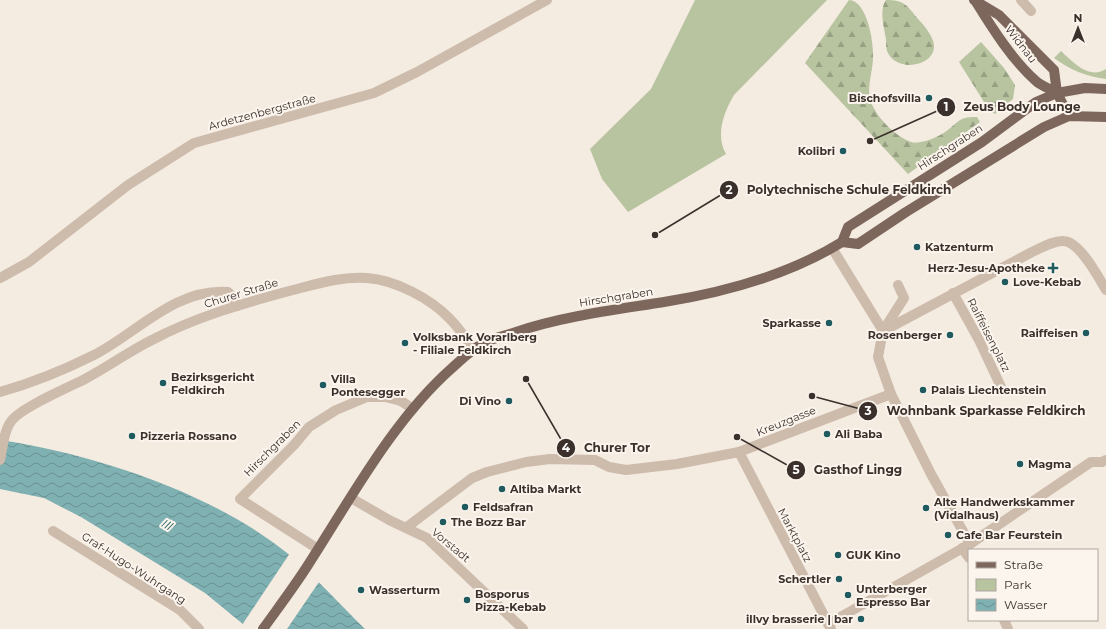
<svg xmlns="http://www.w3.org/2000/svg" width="1106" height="629" font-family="Montserrat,sans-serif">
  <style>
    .green { fill: #b8c4a0 }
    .forest { fill: url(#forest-firs) }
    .water { fill: url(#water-waves) }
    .pier { fill: #f4ebe1 }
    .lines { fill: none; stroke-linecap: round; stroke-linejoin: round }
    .minor { stroke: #cdbbac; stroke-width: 10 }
    .major { stroke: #7d675c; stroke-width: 10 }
    .poi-dot { fill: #1f5a5e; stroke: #fbf5ee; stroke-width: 1.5 }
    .labels { text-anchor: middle; stroke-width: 4; stroke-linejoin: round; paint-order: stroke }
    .street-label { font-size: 11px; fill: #3b302b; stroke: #fbf5ee }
    .poi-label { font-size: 11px; font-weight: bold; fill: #3b302b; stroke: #fbf5ee; text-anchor: start }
    .water-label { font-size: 12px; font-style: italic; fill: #1f5a5e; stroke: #fbf5ee }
    .leader { fill: none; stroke: #3b302b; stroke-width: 1.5 }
    .callout-dot { fill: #3b302b; stroke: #fbf5ee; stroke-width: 1.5 }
    .mark-label { font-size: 12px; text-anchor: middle; font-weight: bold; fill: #fff }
    .callout-label { font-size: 12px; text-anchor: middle; font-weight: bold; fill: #3b302b; stroke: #fbf5ee; stroke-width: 4; stroke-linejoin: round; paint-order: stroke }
  </style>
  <defs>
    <pattern id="forest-firs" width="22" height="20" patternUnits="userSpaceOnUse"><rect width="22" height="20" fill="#b8c4a0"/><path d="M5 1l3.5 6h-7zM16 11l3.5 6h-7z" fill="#97a083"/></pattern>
    <pattern id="water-waves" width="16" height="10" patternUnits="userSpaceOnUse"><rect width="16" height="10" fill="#7fb0b2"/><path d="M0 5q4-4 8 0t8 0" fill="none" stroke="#699091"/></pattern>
  </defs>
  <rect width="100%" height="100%" fill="#f4ebe1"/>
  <g class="green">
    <path d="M695 0H827L734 95C724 112 715 135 726 154L628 212 602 179 590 149 651 89Z"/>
    <path d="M1061 51C1073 62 1089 80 1106 69V79C1085 76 1071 70 1054 58Z"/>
  </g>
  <g class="forest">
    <path d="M849 0C867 0 874 43 873 57 873 71 866 89 871 102 877 118 895 136 911 142 920 145 938 137 945 132 951 128 956 122 962 119 967 117 972 117 977 117L980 122 908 174 805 63Z"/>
    <path d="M886 0C904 0 907 5 918 19 924 25 933 36 934 45 936 66 896 74 887 51 886 48 886 43 886 39 884 27 879 10 886 0Z"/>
    <polygon points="981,42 1004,68 1015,85 1013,99 995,114 989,110 959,62"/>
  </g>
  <path class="water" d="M0 440C94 454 213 493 287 553 314 575 340 605 365 629H249L205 593 81 517 44 498 0 489Z"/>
  <polygon class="pier" points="290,553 319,582 287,629 246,629 242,625"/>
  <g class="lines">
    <g class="minor">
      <polyline points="1021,0 1031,11"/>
      <polyline points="832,248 883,331"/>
      <polyline points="0,278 29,262 128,185 194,143 374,93 417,72 547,0"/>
      <polyline points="898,285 904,298 883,331 878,357 891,394 931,474 970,544"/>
      <polyline points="953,293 979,340 1002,389"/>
      <path d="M885 330 1032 252C1041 248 1054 240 1064 241 1080 242 1099 278 1106 290"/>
      <path d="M0 392C32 383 64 370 94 355 137 333 175 288 228 292L231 295 237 306"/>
      <polyline points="739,452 831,629"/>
      <path d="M0 460C3 447 4 427 14 418 27 405 67 388 85 379 108 367 128 352 150 341 195 317 244 303 293 290 316 284 342 276 367 278 395 280 430 298 450 319 459 328 466 339 474 349"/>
      <polyline points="351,498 389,520 427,538 523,629"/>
      <polyline points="407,527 472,478 487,472 526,462 550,459 595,460 609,467 626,470 677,464 739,452 891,394"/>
      <polyline points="53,531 180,610 199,629"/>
      <polyline points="962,548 969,558"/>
      <polyline points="318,549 240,499 294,445 309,427 336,410 367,397 385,397 401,401 413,409"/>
      <polyline points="1004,620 1008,629"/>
      <polyline points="828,624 970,544 1091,462 1102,462 1106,460"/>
    </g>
    <g class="major">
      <polyline points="974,0 999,15 1054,70 1057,93 1069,116"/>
      <path d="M976 2C992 28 1013 61 1036 81 1041 86 1051 89 1057 93"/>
      <polyline points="842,242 858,244 906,212 1044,127 1069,116 1106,117"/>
      <path d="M263 629C278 608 294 587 308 565 350 500 393 420 452 368 462 359 472 349 484 343 493 338 505 336 516 332 564 316 614 310 664 302 726 292 789 275 842 242L848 227 982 142 1036 102 1057 93 1085 88 1106 89"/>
    </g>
  </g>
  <g class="poi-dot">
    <circle cx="929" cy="98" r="4"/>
    <circle cx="843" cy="151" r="4"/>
    <circle cx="917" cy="247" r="4"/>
    <path d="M1051 262h4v4h4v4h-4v4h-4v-4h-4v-4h4z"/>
    <circle cx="1005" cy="282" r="4"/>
    <circle cx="829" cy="323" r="4"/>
    <circle cx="1086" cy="333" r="4"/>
    <circle cx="950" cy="335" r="4"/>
    <circle cx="405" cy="343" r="4"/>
    <circle cx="163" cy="383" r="4"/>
    <circle cx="323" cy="385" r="4"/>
    <circle cx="923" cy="390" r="4"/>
    <circle cx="509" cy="401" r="4"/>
    <circle cx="827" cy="434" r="4"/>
    <circle cx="132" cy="436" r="4"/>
    <circle cx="1020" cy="464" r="4"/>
    <circle cx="502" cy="489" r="4"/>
    <circle cx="465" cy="507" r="4"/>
    <circle cx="926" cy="508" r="4"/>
    <circle cx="443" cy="522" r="4"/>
    <circle cx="948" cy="535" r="4"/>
    <circle cx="838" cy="555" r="4"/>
    <circle cx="839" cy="579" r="4"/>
    <circle cx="361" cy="590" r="4"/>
    <circle cx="848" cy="595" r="4"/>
    <circle cx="467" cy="600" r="4"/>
    <circle cx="861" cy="619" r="4"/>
  </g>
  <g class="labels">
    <g class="street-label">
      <text transform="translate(1021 44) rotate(52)" y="4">Widnau</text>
      <text transform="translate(262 112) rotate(-15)" y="4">Ardetzenbergstraße</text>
      <text transform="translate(950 147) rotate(-33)" y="4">Hirschgraben</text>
      <text transform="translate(241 293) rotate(-17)" y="4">Churer Straße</text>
      <text transform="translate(616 297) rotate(-9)" y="4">Hirschgraben</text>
      <text transform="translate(989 335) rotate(63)" y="4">Raiffeisenplatz</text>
      <text transform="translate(786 421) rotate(-22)" y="4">Kreuzgasse</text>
      <text transform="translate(272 448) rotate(-45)" y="4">Hirschgraben</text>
      <text transform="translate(795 535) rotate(62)" y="4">Marktplatz</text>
      <text transform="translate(451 545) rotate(40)" y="4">Vorstadt</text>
      <text transform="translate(134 568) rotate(33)" y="4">Graf-Hugo-Wuhrgang</text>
    </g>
    <g class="poi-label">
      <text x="921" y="102" text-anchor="end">Bischofsvilla</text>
      <text x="835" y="155" text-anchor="end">Kolibri</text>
      <text x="925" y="251">Katzenturm</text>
      <text x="1045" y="272" text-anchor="end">Herz-Jesu-Apotheke</text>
      <text x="1013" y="286">Love-Kebab</text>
      <text x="821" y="327" text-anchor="end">Sparkasse</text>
      <text x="1078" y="337" text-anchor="end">Raiffeisen</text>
      <text x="942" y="339" text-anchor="end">Rosenberger</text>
      <text x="413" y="341">Volksbank Vorarlberg<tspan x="413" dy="13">- Filiale Feldkirch</tspan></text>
      <text x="171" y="381">Bezirksgericht<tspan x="171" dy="13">Feldkirch</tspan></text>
      <text x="331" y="383">Villa<tspan x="331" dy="13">Pontesegger</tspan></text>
      <text x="931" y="394">Palais Liechtenstein</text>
      <text x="501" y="405" text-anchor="end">Di Vino</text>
      <text x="835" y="438">Ali Baba</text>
      <text x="140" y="440">Pizzeria Rossano</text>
      <text x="1028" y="468">Magma</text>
      <text x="510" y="493">Altiba Markt</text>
      <text x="934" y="506">Alte Handwerkskammer<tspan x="934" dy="13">(Vidalhaus)</tspan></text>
      <text x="473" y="511">Feldsafran</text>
      <text x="451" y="526">The Bozz Bar</text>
      <text x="956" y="539">Cafe Bar Feurstein</text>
      <text x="846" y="559">GUK Kino</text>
      <text x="831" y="583" text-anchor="end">Schertler</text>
      <text x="856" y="593">Unterberger<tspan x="856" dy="13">Espresso Bar</tspan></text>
      <text x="369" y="594">Wasserturm</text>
      <text x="475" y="598">Bosporus<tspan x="475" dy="13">Pizza-Kebab</tspan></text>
      <text x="853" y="623" text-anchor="end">illvy brasserie | bar</text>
    </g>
    <g class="water-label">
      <text transform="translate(167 525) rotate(32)" y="4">Ill</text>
    </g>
  </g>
  <path class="leader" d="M870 141L946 107M655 235L729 190M812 396L868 411M526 379L566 448M737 437L796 470"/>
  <g class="callout-dot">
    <circle cx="870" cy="141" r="4"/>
    <circle cx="655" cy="235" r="4"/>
    <circle cx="812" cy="396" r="4"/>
    <circle cx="526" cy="379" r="4"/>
    <circle cx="737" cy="437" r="4"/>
    <circle cx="946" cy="107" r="10"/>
    <circle cx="729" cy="190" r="10"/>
    <circle cx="868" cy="411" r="10"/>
    <circle cx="566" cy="448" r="10"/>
    <circle cx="796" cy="470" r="10"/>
  </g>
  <g class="mark-label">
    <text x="946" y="111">1</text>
    <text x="729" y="194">2</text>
    <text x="868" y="415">3</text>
    <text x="566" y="452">4</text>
    <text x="796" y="474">5</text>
  </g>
  <g class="callout-label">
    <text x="1022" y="111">Zeus Body Lounge</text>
    <text x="849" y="194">Polytechnische Schule Feldkirch</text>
    <text x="986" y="415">Wohnbank Sparkasse Feldkirch</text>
    <text x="617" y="452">Churer Tor</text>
    <text x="858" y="474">Gasthof Lingg</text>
  </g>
  <rect x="968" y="549" width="130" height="72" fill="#fbf5ee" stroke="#aea6a0"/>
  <rect x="976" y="562" width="20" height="6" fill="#7d675c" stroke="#aea6a0"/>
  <text x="1004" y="569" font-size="12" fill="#3b302b">Straße</text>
  <rect x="976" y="579" width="20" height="12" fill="#b8c4a0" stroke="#aea6a0"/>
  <text x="1004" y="589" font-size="12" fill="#3b302b">Park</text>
  <rect x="976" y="599" width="20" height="12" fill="url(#water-waves)" stroke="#aea6a0"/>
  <text x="1004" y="609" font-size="12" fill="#3b302b">Wasser</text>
  <g transform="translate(1078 28)" stroke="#fbf5ee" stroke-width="3" paint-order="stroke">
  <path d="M0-3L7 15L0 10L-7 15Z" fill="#3b302b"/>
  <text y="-6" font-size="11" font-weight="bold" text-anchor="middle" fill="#3b302b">N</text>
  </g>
</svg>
